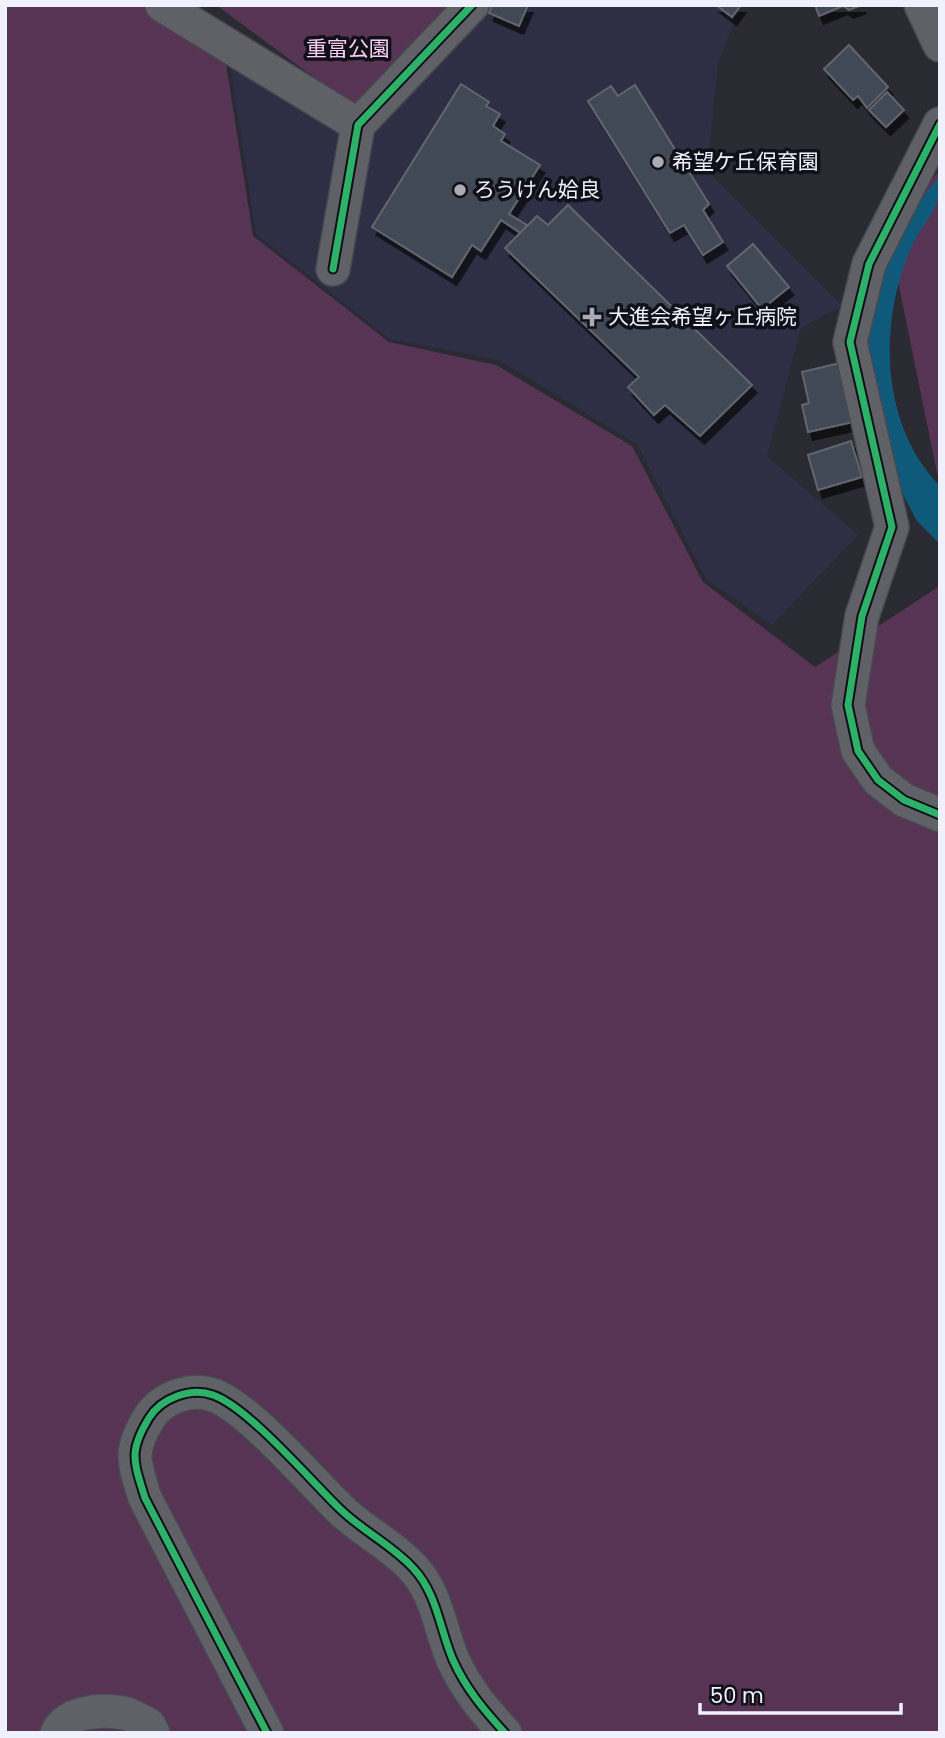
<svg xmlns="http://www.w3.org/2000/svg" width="945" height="1738" font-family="Poppins,'Noto Sans JP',sans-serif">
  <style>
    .built { fill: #2e2f44 }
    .green { fill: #573454 }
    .water { fill: #0f5a7b }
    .building { fill: #424856; stroke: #63656d; stroke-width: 2; filter: url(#shadow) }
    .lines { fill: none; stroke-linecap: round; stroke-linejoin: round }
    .minor-casing { stroke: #484850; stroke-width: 36 }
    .minor { stroke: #606067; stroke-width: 33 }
    .cycleway-casing { stroke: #101018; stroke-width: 11 }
    .cycleway { stroke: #2db169; stroke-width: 7 }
    .poi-dot { fill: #ababb6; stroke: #101018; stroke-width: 2.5 }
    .labels { text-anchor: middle; stroke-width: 7; stroke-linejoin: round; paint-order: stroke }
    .park-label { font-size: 21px; fill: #fccdf4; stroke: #101018 }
    .poi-label { font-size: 21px; fill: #f0f1fc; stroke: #101018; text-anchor: start }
  </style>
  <defs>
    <filter id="shadow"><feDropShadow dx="4.5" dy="8" stdDeviation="0" flood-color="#0009"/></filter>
  </defs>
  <rect width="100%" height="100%" fill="#2a2a33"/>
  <polygon class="built" points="481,5 741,5 718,63 707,171 842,306 801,328 767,456 858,535 772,625 706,579 637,444 499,360 390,339 256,234 227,45 363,133"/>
  <g class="green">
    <polygon points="5,5 142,5 222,38 253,236 389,342 496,365 632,446 703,582 815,667 940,586 940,1733 5,1733"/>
    <polygon points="216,5 449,5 353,106"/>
    <polygon points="940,170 940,488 888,232"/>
  </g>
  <path class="water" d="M940 176C940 215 928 213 913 244 878 319 879 424 940 486V544L917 521 888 466 862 333 893 234Z"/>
  <g class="building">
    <polygon points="492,5 528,5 519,26 489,13"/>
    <polygon points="716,5 741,5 732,17"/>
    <polygon points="815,5 862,5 849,10 843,6 819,16"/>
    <polygon points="849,45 888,87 867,108 858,96 853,100 824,69"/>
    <polygon points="461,84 489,102 486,106 500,114 493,126 505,134 501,141 540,165 509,214 527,225 522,234 501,220 481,251 472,245 452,277 372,227"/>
    <polygon points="635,85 709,204 703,210 723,242 703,255 684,225 670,233 588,101 611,86 618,96"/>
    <polygon points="887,92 904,110 886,127 869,110"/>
    <polygon points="568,205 752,385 700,436 665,405 654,415 628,387 639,377 505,248 537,216 548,225"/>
    <polygon points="753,244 789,287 762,309 727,266"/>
    <polygon points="840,363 853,422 808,432 802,405 809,403 802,372"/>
    <polygon points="851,441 862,477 818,490 808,455"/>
  </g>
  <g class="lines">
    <g class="minor-casing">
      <g id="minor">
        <polyline points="162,5 358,125"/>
        <polyline points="921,5 940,45"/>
        <polyline points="940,124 869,264 850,342 892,527 862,616 848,705 858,751 878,780 904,800 940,815"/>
        <polyline points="333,269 358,125 472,5"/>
        <path d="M57 1733C67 1711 101 1709 123 1713 131 1714 141 1721 149 1725L153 1733"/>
        <path d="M267 1733 145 1498C134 1462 128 1452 149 1418 161 1398 191 1387 213 1395 248 1407 310 1480 339 1508 361 1530 392 1545 413 1568 437 1593 440 1630 453 1660 466 1689 484 1710 505 1733"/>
      </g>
    </g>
    <use href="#minor" class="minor"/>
    <g class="cycleway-casing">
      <g id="cycleway">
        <polyline points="940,124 869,264 850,342 892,527 862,616 848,705 858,751 878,780 904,800 940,815"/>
        <polyline points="333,269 358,125 472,5"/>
        <path d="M267 1733 145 1498C134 1462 128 1452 149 1418 161 1398 191 1387 213 1395 248 1407 310 1480 339 1508 361 1530 392 1545 413 1568 437 1593 440 1630 453 1660 466 1689 484 1710 505 1733"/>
      </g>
    </g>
    <use href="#cycleway" class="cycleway"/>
  </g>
  <g class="poi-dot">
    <circle cx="658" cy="162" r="7"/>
    <circle cx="460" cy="190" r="7"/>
    <path d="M588.5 306.5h7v7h7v7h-7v7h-7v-7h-7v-7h7z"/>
  </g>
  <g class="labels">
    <g class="park-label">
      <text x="348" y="56">重富公園</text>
    </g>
    <g class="poi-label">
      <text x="672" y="169">希望ケ丘保育園</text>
      <text x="474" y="197">ろうけん姶良</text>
      <text x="608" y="324">大進会希望ヶ丘病院</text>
    </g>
  </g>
  <rect width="945" height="1738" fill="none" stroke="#f0f1fc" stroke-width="14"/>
  <path d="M700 1703v10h201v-10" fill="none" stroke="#f0f1fc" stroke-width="3.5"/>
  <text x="710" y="1703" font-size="21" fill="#f0f1fc" stroke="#101018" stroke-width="5" paint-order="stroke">50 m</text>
</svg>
